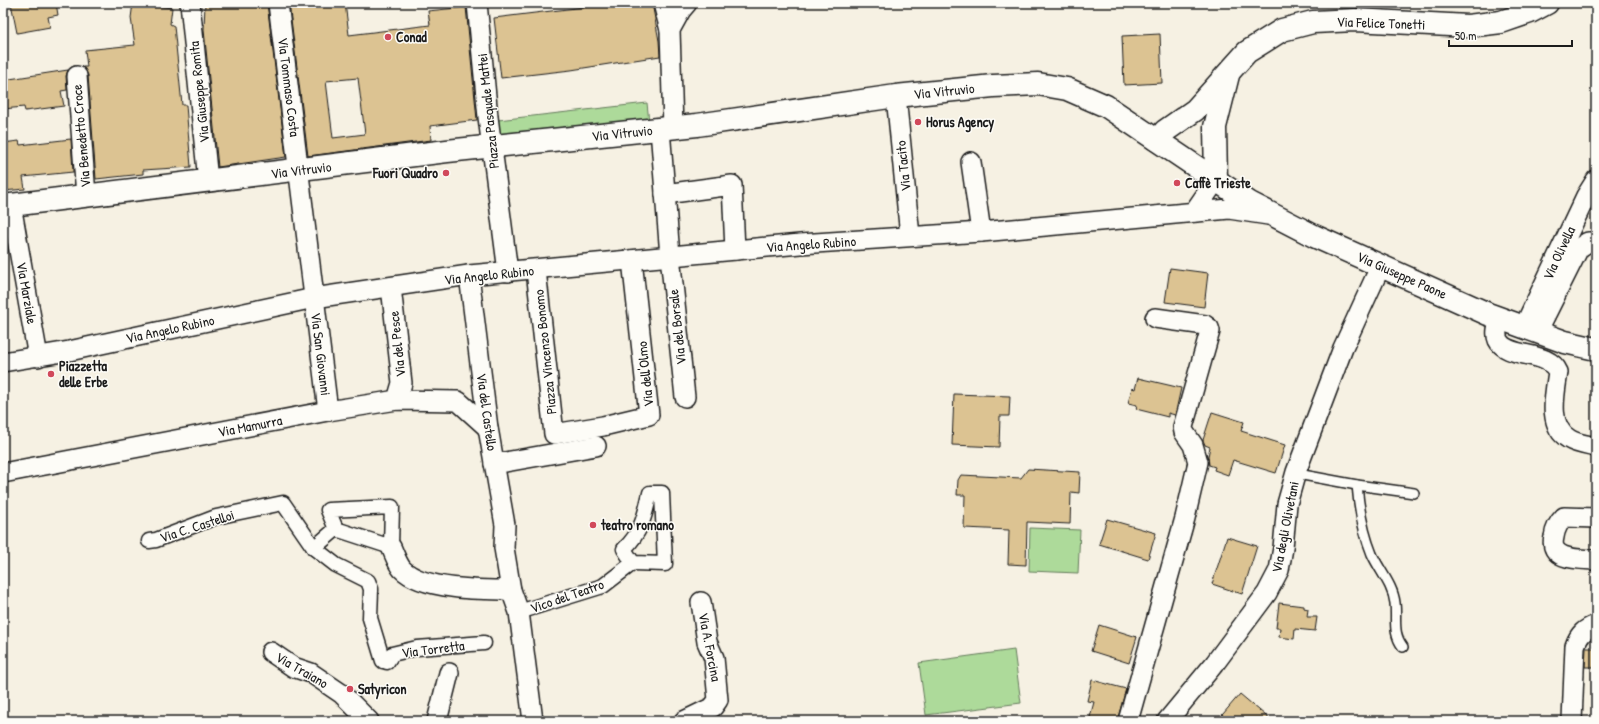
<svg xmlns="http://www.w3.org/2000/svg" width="1599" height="724" font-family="'Patrick Hand',sans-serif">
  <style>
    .green { fill: #adda9a; stroke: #647b5b }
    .building { fill: #dcc392; stroke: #1c1c1c; fill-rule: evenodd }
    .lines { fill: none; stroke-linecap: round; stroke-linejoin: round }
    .service-casing { stroke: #1c1c1c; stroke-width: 12 }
    .pedestrian-casing { stroke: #1c1c1c; stroke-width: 17 }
    .minor-casing { stroke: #1c1c1c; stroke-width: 22 }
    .tertiary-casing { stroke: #1c1c1c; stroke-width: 25 }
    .service { stroke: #fdfcf7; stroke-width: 9 }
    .pedestrian { stroke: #fdfcf7; stroke-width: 14 }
    .minor { stroke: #fdfcf7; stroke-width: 19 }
    .tertiary { stroke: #fdfcf7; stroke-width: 22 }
    .poi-dot { fill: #d1495b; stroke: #fdfcf7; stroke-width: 1.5 }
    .labels { text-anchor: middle; stroke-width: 3; stroke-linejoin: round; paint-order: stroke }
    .street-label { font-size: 14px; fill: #1c1c1c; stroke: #fdfcf7 }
    .poi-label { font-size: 14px; font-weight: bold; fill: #1c1c1c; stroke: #fdfcf7; text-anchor: start }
  </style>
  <rect width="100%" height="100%" fill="#f6f1e3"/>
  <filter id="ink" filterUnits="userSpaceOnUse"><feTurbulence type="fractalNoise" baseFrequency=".025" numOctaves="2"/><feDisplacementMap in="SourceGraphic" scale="8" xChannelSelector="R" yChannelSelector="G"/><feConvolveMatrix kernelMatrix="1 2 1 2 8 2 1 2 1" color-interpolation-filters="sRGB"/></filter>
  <g filter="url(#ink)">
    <g class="green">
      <polygon points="647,103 649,122 500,139 498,120"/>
      <polygon points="1030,528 1080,530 1078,573 1029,571"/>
      <polygon points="1014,650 1021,703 926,715 919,663"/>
    </g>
    <g class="building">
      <polygon points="11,3 56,3 58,15 48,17 50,27 17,33"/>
      <polygon points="133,3 172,8 170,24 174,26 182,105 186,105 191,167 143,170 143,174 96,179 88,75 83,67 87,67 85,50 135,45 131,18"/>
      <polygon points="205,3 267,3 286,157 218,167 204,30"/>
      <path d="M289 3H345L349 35 430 25 428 11 466 7 477 120 430 126 431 140 308 156ZM358 78 365 134 333 138 326 81Z"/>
      <polygon points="617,3 652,3 659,41 660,56 571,70 501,78 494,18"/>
      <polygon points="1160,34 1162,83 1124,85 1122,36"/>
      <polygon points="68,70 66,76 67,90 61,91 64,106 25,111 24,107 3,109 3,80"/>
      <polygon points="71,139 73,172 23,177 25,189 3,191 3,143 19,141 20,145"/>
      <polygon points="1170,268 1208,273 1204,307 1165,302"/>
      <polygon points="1138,378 1181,388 1175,415 1168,413 1168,417 1136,409 1137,405 1128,403 1132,388 1135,389"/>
      <polygon points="954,394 1010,396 1009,416 1000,416 999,447 952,445"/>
      <polygon points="1212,412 1244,422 1241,431 1285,445 1276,473 1233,460 1228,475 1214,470 1215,467 1209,465 1208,456 1210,447 1205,445 1203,440"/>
      <polygon points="1028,469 1080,472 1079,493 1071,492 1070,524 1027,522 1026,565 1008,564 1009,530 964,528 965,495 957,495 958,480 961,475 1021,478"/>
      <polygon points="1107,519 1156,533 1148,559 1099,544"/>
      <polygon points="1227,537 1257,546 1242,594 1212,584"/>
      <polygon points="1279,603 1304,606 1304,608 1308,609 1307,617 1317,617 1315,631 1295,629 1294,639 1279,637 1280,628 1276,628"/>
      <polygon points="1099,625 1137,637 1129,663 1091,651"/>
      <polygon points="1586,648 1596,648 1596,667 1585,667"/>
      <polygon points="1092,680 1126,689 1117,721 1089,721 1094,702 1087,701"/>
      <polygon points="1240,694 1272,721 1217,721"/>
    </g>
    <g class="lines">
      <g class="service-casing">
        <g id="service">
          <polyline points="1296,472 1303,475 1357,485 1414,493"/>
          <path d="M1357 485C1359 509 1363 532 1372 554 1379 570 1393 585 1395 603 1397 619 1392 633 1403 647"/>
        </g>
      </g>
      <g class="pedestrian-casing">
        <g id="pedestrian">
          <path d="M650 493H662L665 564 633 563 624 549C641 533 645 516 650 493Z"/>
          <polygon points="392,507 391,547 336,529 328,510"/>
          <polyline points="149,541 156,540 216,517 283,503 314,548 336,565 368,581 371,589 370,618 383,661"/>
          <polyline points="314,548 336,529"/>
          <polyline points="519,612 603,586 633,563"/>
          <polyline points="387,662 392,654 417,648 484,643"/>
        </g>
      </g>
      <g class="minor-casing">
        <g id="minor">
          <polyline points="190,3 208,181"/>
          <polyline points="278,3 328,411"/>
          <polyline points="477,3 488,117 508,272"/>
          <polyline points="663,3 670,30"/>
          <polyline points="77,76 86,196"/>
          <polyline points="896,96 910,236"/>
          <polyline points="673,128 670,30 681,10 687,3"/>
          <polyline points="660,129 670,256 685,397"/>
          <polyline points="971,162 981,232"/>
          <polyline points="665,194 732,185 735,250"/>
          <polyline points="11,205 38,357"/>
          <polyline points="1194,212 1216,180"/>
          <polyline points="536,270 554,434 603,426 649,415 632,260"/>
          <polyline points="469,275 488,428 505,525 504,548 511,590 519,612 533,721"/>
          <polyline points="391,287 402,383 397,400"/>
          <path d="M1500 318C1498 325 1495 333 1498 340 1507 359 1549 350 1558 372 1555 393 1547 426 1569 439 1577 444 1587 445 1596 447"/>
          <polyline points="1524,327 1586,196 1596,180"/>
          <polyline points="1537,332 1579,248 1588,242 1596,242"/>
          <polyline points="3,362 69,351 314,298 469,275 800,244 981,232 1229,209 1268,215"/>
          <polyline points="494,464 596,446"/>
          <polyline points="3,473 328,411 397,400 458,401 488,428"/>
          <path d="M1596 518 1564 517C1558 523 1555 529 1554 537 1548 561 1580 559 1596 560"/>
          <path d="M391 547C394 553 397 563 402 569 422 590 483 590 511 590"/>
          <polyline points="271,652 293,667 311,673 342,694 369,721"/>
          <polyline points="437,721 449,673"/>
          <polyline points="684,721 713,707 718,700 714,658 707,642 701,602"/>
          <polyline points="1128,721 1185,518 1198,462 1193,445 1184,432 1183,427 1210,331 1209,328 1205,325 1155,318"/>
          <polyline points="1167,721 1215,663 1267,593 1279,570 1283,548 1287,504 1296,472 1343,348 1381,265"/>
          <path d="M1572 721 1575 646C1579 634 1585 629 1596 625"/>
        </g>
      </g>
      <g class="tertiary-casing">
        <g id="tertiary">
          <polyline points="1157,140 1165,131 1195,110 1247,52 1282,30 1313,22 1355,20 1468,26 1501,22 1530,12 1547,3"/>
          <polyline points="1216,180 1215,127 1228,75"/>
          <polyline points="3,206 447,151 697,125 896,96 993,86 1038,84 1067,89 1106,106 1250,203 1314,236 1488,314 1565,342 1596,349"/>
        </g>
      </g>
      <use href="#service" class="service"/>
      <use href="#pedestrian" class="pedestrian"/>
      <use href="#minor" class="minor"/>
      <use href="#tertiary" class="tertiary"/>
    </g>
  </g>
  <g class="poi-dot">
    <circle cx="388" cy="37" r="4"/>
    <circle cx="918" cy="122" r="4"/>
    <circle cx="446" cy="173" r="4"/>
    <circle cx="1177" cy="183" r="4"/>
    <circle cx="51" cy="374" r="4"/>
    <circle cx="593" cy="525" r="4"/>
    <circle cx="350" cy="689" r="4"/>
  </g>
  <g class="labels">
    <g class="street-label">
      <text transform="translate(1381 23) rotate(2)" y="5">Via Felice Tonetti</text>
      <text transform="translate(289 87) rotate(83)" y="5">Via Tommaso Costa</text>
      <text transform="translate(944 91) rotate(-6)" y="5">Via Vitruvio</text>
      <text transform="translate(199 92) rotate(-96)" y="5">Via Giuseppe Romita</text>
      <text transform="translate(488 111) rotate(-96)" y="5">Piazza Pasquale Mattei</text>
      <text transform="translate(622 133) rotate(-6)" y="5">Via Vitruvio</text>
      <text transform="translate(81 136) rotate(-95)" y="5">Via Benedetto Croce</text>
      <text transform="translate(903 166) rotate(-96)" y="5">Via Tacito</text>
      <text transform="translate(301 170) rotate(-7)" y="5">Via Vitruvio</text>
      <text transform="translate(811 244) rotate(-4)" y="5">Via Angelo Rubino</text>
      <text transform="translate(1559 253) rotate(-65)" y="5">Via Olivella</text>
      <text transform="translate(489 275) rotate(-6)" y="5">Via Angelo Rubino</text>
      <text transform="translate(1402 275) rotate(24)" y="5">Via Giuseppe Paone</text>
      <text transform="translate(27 293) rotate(80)" y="5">Via Marziale</text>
      <text transform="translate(677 327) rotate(-96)" y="5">Via del Borsale</text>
      <text transform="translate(170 329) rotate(-12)" y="5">Via Angelo Rubino</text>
      <text transform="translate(397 344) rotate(-96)" y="5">Via del Pesce</text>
      <text transform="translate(545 352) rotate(-96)" y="5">Piazza Vincenzo Bonomo</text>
      <text transform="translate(321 354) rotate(83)" y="5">Via San Giovanni</text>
      <text transform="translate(645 374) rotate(-96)" y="5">Via dell'Olmo</text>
      <text transform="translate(487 412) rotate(82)" y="5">Via del Castello</text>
      <text transform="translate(250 426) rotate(-11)" y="5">Via Mamurra</text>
      <text transform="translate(197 526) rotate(-18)" y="5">Via C. Castelloi</text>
      <text transform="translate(1285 527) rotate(-79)" y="5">Via degli Olivetani</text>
      <text transform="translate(567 596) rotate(-19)" y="5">Vico del Teatro</text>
      <text transform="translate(710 647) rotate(79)" y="5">Via A. Forcina</text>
      <text transform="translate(433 649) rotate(-7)" y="5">Via Torretta</text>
      <text transform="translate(302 670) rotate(30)" y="5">Via Traiano</text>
    </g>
    <g class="poi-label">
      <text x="396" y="42">Conad</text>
      <text x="926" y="127">Horus Agency</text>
      <text x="438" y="178" text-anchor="end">Fuori Quadro</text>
      <text x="1185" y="188">Caffè Trieste</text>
      <text x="59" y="371">Piazzetta<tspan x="59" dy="16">delle Erbe</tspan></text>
      <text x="601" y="530">teatro romano</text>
      <text x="358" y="694">Satyricon</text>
    </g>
  </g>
  <rect width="1599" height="724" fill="none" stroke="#fdfcf7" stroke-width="16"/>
  <rect x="8" y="8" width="1583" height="708" fill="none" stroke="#1c1c1c" stroke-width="1.5" filter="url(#ink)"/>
  <path d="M1449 40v6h123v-6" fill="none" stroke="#1c1c1c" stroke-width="2"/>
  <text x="1455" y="40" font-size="12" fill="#1c1c1c" stroke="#fdfcf7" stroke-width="3" paint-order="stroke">50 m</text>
</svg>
